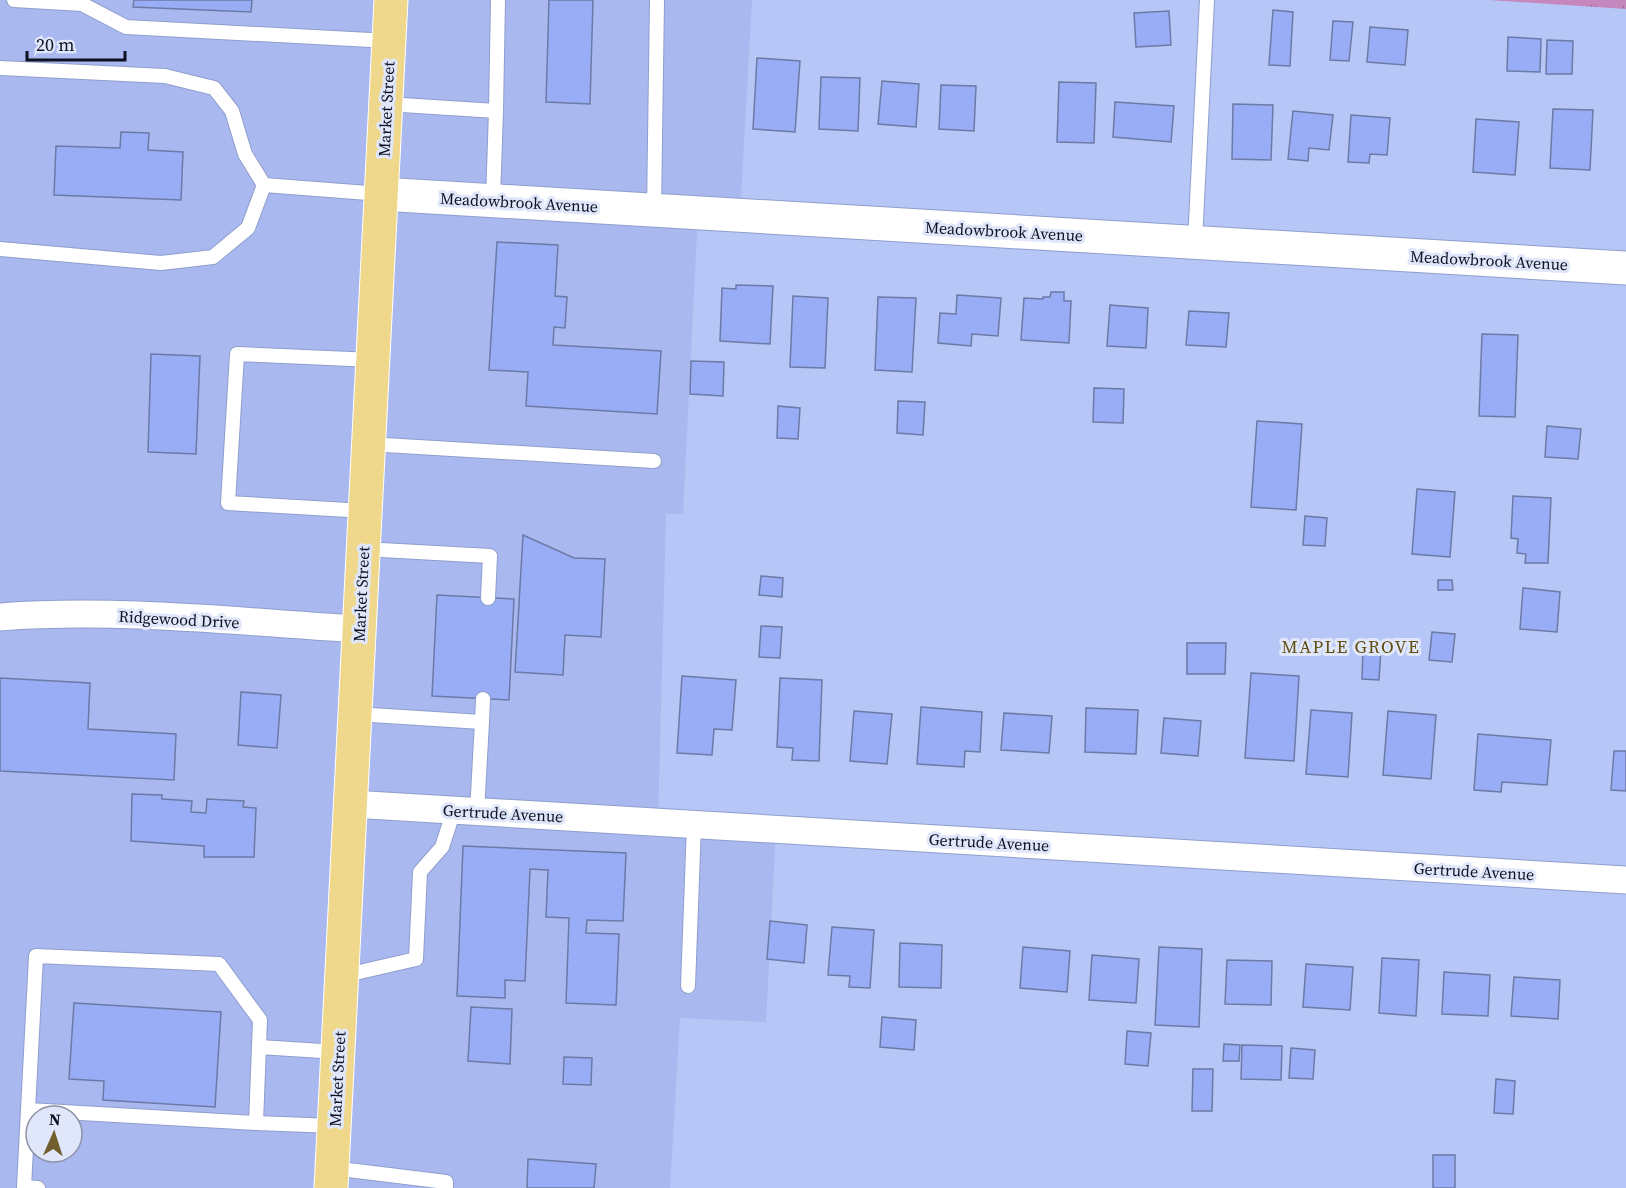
<svg xmlns="http://www.w3.org/2000/svg" width="1626" height="1188" font-family="'Source Serif 4',serif">
  <style>
    .built { fill: #a9b9f0; fill-rule: evenodd }
    .grass { fill: url(#grass-tufts) }
    .building { fill: #98adf6; stroke: #6c7aa6; stroke-width: 1.5 }
    .lines { fill: none; stroke-linecap: round; stroke-linejoin: round }
    .lane-casing { stroke: #8f9ecc; stroke-width: 16 }
    .street-casing { stroke: #8f9ecc; stroke-width: 29 }
    .secondary-casing { stroke: #8f9ecc; stroke-width: 35 }
    .primary-casing { stroke: #fff; stroke-width: 35 }
    .lane { stroke: #fff; stroke-width: 14 }
    .street { stroke: #fff; stroke-width: 27 }
    .secondary { stroke: #fff; stroke-width: 33 }
    .primary { stroke: #efd88c; stroke-width: 33 }
    .labels { text-anchor: middle; stroke-width: 6; stroke-linejoin: round; paint-order: stroke }
    .street-label { font-size: 16px; fill: #0d1122; stroke: #e1e7fb }
    .neighbourhood-label { font-size: 18px; letter-spacing: 1.5px; fill: #604e11; stroke: #e1e7fb }
  </style>
  <defs>
    <pattern id="grass-tufts" width="24" height="20" patternUnits="userSpaceOnUse" patternTransform="scale(1.5)"><rect width="24" height="20" fill="#c587be"/><path d="M3 7l-1-3M5 7V3M7 7l1-3M15 17l-1-3M17 17v-4M19 17l1-3" fill="none" stroke="#9e6d9a"/></pattern>
  </defs>
  <rect width="100%" height="100%" fill="#b6c6f6"/>
  <path class="built" d="M0 0H752L740 215 698 213 683 514H666L658 822 776 830 766 1022 680 1018 670 1188H0ZM36 1116H72V1152H36Z"/>
  <polygon class="grass" points="1489,0 1626,0 1626,9"/>
  <g class="building">
    <polygon points="134,0 252,0 251,12 133,7"/>
    <polygon points="549,0 593,0 590,104 546,102"/>
    <polygon points="1273,10 1293,12 1290,66 1269,65"/>
    <polygon points="1169,11 1171,45 1136,47 1134,13"/>
    <polygon points="1333,21 1353,22 1349,61 1330,60"/>
    <polygon points="1370,27 1408,30 1405,65 1367,62"/>
    <polygon points="1508,37 1541,39 1540,72 1507,71"/>
    <polygon points="1547,40 1573,41 1572,74 1546,74"/>
    <polygon points="757,58 800,61 795,132 753,129"/>
    <polygon points="821,77 860,78 858,131 819,129"/>
    <polygon points="882,81 919,84 916,127 878,124"/>
    <polygon points="1059,82 1096,83 1094,143 1057,142"/>
    <polygon points="941,85 976,86 974,131 939,129"/>
    <polygon points="1115,102 1174,106 1171,142 1113,137"/>
    <polygon points="1233,104 1273,105 1271,160 1232,159"/>
    <polygon points="1553,109 1593,110 1590,170 1550,168"/>
    <polygon points="1293,111 1333,115 1329,150 1309,148 1308,161 1288,159"/>
    <polygon points="1351,115 1390,118 1387,155 1370,154 1369,163 1348,162"/>
    <polygon points="1476,119 1519,122 1515,175 1473,172"/>
    <polygon points="121,132 149,133 148,150 183,152 181,200 54,195 56,146 120,148"/>
    <polygon points="497,242 558,245 555,296 567,297 565,328 554,327 553,345 661,351 657,414 526,406 528,372 489,370"/>
    <polygon points="736,285 773,286 770,344 720,341 722,288 736,289"/>
    <polygon points="1051,292 1064,292 1064,301 1071,301 1069,343 1021,340 1024,298 1043,299 1043,297 1050,297"/>
    <polygon points="957,295 1001,298 998,336 972,334 971,346 938,343 940,313 956,314"/>
    <polygon points="793,296 828,298 825,368 790,367"/>
    <polygon points="878,297 916,298 912,372 875,370"/>
    <polygon points="1110,305 1148,308 1146,348 1107,346"/>
    <polygon points="1189,311 1229,313 1226,347 1186,345"/>
    <polygon points="1482,334 1518,335 1515,417 1479,416"/>
    <polygon points="151,354 200,356 196,454 148,452"/>
    <polygon points="691,361 724,362 723,396 690,394"/>
    <polygon points="1094,388 1124,389 1123,423 1093,422"/>
    <polygon points="898,401 925,402 923,435 897,433"/>
    <polygon points="778,406 800,408 798,439 777,438"/>
    <polygon points="1257,421 1302,424 1296,510 1251,507"/>
    <polygon points="1547,426 1581,429 1578,459 1545,457"/>
    <polygon points="1417,489 1455,492 1450,557 1412,554"/>
    <polygon points="1513,496 1551,498 1548,563 1525,563 1526,554 1517,553 1518,539 1511,538"/>
    <polygon points="1305,516 1327,518 1325,546 1303,545"/>
    <polygon points="523,535 574,558 605,559 601,637 565,635 563,675 515,672"/>
    <polygon points="761,576 783,578 782,597 759,595"/>
    <polygon points="1438,580 1452,580 1453,590 1438,590"/>
    <polygon points="1523,588 1560,592 1557,632 1520,629"/>
    <polygon points="437,595 514,599 509,700 432,696"/>
    <polygon points="761,626 782,627 780,658 759,657"/>
    <polygon points="1432,632 1455,634 1452,662 1429,660"/>
    <polygon points="1187,643 1226,643 1225,674 1187,674"/>
    <polygon points="1363,647 1381,648 1379,680 1362,679"/>
    <polygon points="1251,673 1299,676 1294,761 1245,758"/>
    <polygon points="682,676 736,680 732,730 714,729 712,755 677,753"/>
    <polygon points="0,678 90,683 88,729 176,734 174,780 0,771"/>
    <polygon points="780,678 822,680 819,761 792,760 793,748 777,747"/>
    <polygon points="241,692 281,695 277,748 238,745"/>
    <polygon points="921,707 982,712 980,752 965,751 964,767 917,764"/>
    <polygon points="1086,708 1138,710 1136,754 1085,752"/>
    <polygon points="1311,710 1352,713 1348,777 1306,774"/>
    <polygon points="854,711 892,714 887,764 850,761"/>
    <polygon points="1388,711 1436,715 1431,779 1383,775"/>
    <polygon points="1004,713 1052,716 1049,753 1001,750"/>
    <polygon points="1164,718 1201,721 1198,756 1161,753"/>
    <polygon points="1478,734 1551,740 1547,785 1502,782 1501,792 1474,790"/>
    <polygon points="1614,751 1626,751 1626,791 1611,790"/>
    <polygon points="132,794 162,795 162,799 192,801 191,812 206,813 207,799 244,801 243,807 256,808 254,857 204,857 204,846 131,841"/>
    <polygon points="463,846 626,853 623,921 587,920 586,933 619,934 616,1005 566,1003 569,918 546,917 548,870 530,869 525,981 505,980 505,998 457,996"/>
    <polygon points="770,921 807,925 804,963 767,959"/>
    <polygon points="832,927 874,930 870,988 849,987 850,976 828,975"/>
    <polygon points="900,943 942,945 941,988 899,987"/>
    <polygon points="1023,947 1070,951 1067,992 1020,988"/>
    <polygon points="1159,947 1202,949 1199,1027 1155,1025"/>
    <polygon points="1092,955 1139,959 1136,1003 1089,1000"/>
    <polygon points="1382,958 1419,960 1416,1016 1379,1013"/>
    <polygon points="1227,960 1272,961 1271,1005 1225,1004"/>
    <polygon points="1306,964 1353,967 1350,1010 1303,1007"/>
    <polygon points="1444,972 1490,975 1488,1016 1442,1014"/>
    <polygon points="1514,977 1560,980 1558,1019 1511,1016"/>
    <polygon points="74,1003 221,1012 215,1107 103,1100 104,1081 69,1079"/>
    <polygon points="471,1007 512,1009 510,1064 468,1061"/>
    <polygon points="882,1017 916,1020 914,1050 880,1047"/>
    <polygon points="1127,1031 1151,1033 1148,1066 1125,1064"/>
    <polygon points="1224,1044 1240,1045 1239,1061 1223,1061"/>
    <polygon points="1242,1045 1282,1046 1281,1080 1241,1079"/>
    <polygon points="1291,1048 1315,1050 1313,1079 1289,1078"/>
    <polygon points="564,1057 592,1058 591,1085 563,1084"/>
    <polygon points="1193,1069 1213,1069 1212,1111 1192,1111"/>
    <polygon points="1496,1079 1515,1081 1513,1114 1494,1113"/>
    <rect x="1433" y="1155" width="22" height="33"/>
    <polygon points="528,1159 596,1164 594,1188 527,1188"/>
  </g>
  <g class="lines">
    <g class="lane-casing">
      <g id="lane">
        <polyline points="14,0 82,4 126,27 389,41"/>
        <polyline points="0,68 165,76 214,88 232,111 245,154 264,185"/>
        <polyline points="386,104 496,111 498,0"/>
        <polyline points="264,185 381,194"/>
        <polyline points="493,200 496,111"/>
        <polyline points="654,210 657,0"/>
        <polyline points="1195,242 1207,0"/>
        <polyline points="0,249 161,263 213,257 248,228 264,185"/>
        <polyline points="368,444 654,461"/>
        <polyline points="365,511 228,503 237,354 373,360"/>
        <polyline points="363,549 490,556 488,598"/>
        <polyline points="355,714 482,722 483,699"/>
        <polyline points="477,812 482,722"/>
        <polyline points="342,976 416,959 420,872 442,847 454,810"/>
        <polyline points="688,986 694,825"/>
        <polyline points="259,1047 338,1052"/>
        <polyline points="28,1110 256,1123 260,1020 219,964 36,956 24,1187 38,1188"/>
        <polyline points="256,1123 334,1126"/>
        <polyline points="332,1168 446,1182 446,1188"/>
      </g>
    </g>
    <g class="street-casing">
      <g id="street">
        <path d="M0 617C119 608 240 622 359 629"/>
        <polyline points="351,804 1626,880"/>
      </g>
    </g>
    <g class="secondary-casing">
      <polyline id="secondary" points="381,194 1626,268"/>
    </g>
    <g class="primary-casing">
      <polyline id="primary" points="331,1188 391,0"/>
    </g>
    <use href="#lane" class="lane"/>
    <use href="#street" class="street"/>
    <use href="#secondary" class="secondary"/>
    <use href="#primary" class="primary"/>
  </g>
  <g class="labels">
    <g class="street-label">
      <text transform="translate(386 109) rotate(-87)" y="6">Market Street</text>
      <text transform="translate(519 202) rotate(3)" y="6">Meadowbrook Avenue</text>
      <text transform="translate(1004 231) rotate(3)" y="6">Meadowbrook Avenue</text>
      <text transform="translate(1489 260) rotate(3)" y="6">Meadowbrook Avenue</text>
      <text transform="translate(361 594) rotate(-87)" y="6">Market Street</text>
      <text transform="translate(179 619) rotate(3)" y="6">Ridgewood Drive</text>
      <text transform="translate(503 813) rotate(3)" y="6">Gertrude Avenue</text>
      <text transform="translate(989 842) rotate(3)" y="6">Gertrude Avenue</text>
      <text transform="translate(1474 871) rotate(3)" y="6">Gertrude Avenue</text>
      <text transform="translate(337 1079) rotate(-87)" y="6">Market Street</text>
    </g>
    <g class="neighbourhood-label">
      <text x="1351" y="653">MAPLE GROVE</text>
    </g>
  </g>
  <g transform="translate(54 1134) rotate(3)"><circle r="28" fill="#e1e7fb" stroke="#8c91a4" stroke-width="1.5"/>
  <path d="M0-4.5L10 22L0 15L-10 22Z" fill="#705f2d"/>
  <text y="-9" font-size="16" font-weight="bold" text-anchor="middle" fill="#0d1122">N</text>
  </g>
  <path d="M27 51v9h98v-9" fill="none" stroke="#0d1122" stroke-width="3"/>
  <text x="36" y="51" font-size="18" fill="#0d1122" stroke="#e1e7fb" stroke-width="4.5" paint-order="stroke">20 m</text>
</svg>
